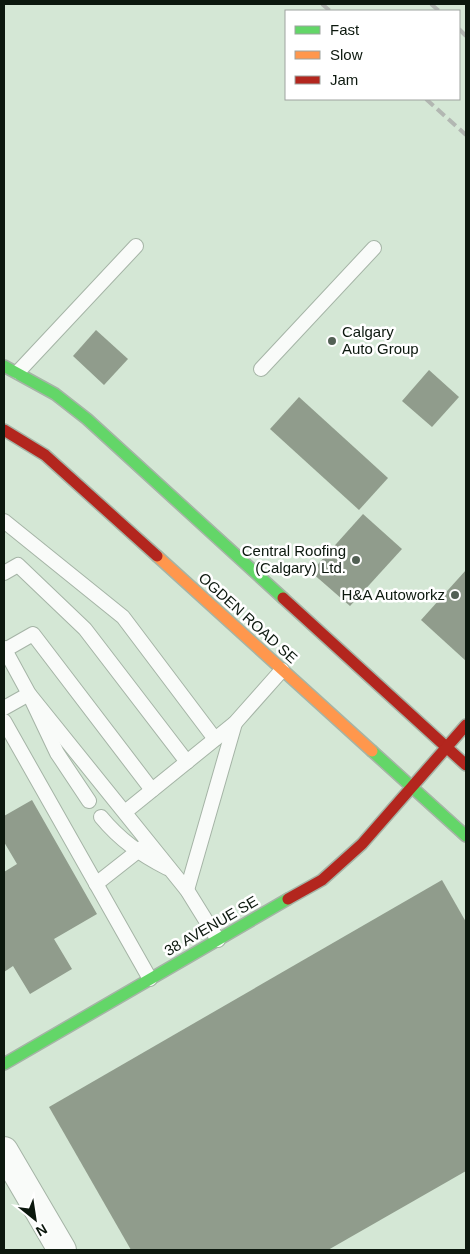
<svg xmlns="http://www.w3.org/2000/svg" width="470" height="1254" font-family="Helvetica,sans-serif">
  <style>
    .building { fill: #909c8c }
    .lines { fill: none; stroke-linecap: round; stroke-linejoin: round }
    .lane-casing { stroke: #a5b4a6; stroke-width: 16 }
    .street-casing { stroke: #a5b4a6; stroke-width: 30 }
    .fast-casing { stroke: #a5b4a6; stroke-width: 14 }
    .slow-casing { stroke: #a5b4a6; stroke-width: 14 }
    .jam-casing { stroke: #a5b4a6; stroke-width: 14 }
    .lane { stroke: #f9fbf9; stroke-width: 14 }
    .street { stroke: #f9fbf9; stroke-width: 28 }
    .fast { stroke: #63d668; stroke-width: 11 }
    .slow { stroke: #ff974d; stroke-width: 11 }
    .jam { stroke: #b3261e; stroke-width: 11 }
    .rail { stroke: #b2b7b2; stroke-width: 4; stroke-dasharray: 10 5; stroke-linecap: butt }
    .poi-dot { fill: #526054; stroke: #fff; stroke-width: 2 }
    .labels { text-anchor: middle; stroke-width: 5; stroke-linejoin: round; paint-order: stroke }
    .poi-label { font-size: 15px; fill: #0c180e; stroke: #fff; text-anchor: end }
    .street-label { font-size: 15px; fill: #0c180e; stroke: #fff }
  </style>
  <rect width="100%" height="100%" fill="#d4e7d5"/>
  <g class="building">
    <polygon points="96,330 128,359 104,385 73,356"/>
    <polygon points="429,370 459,397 432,427 402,401"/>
    <polygon points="299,397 388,478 359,510 270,429"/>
    <polygon points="363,514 402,549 350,606 311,572"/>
    <polygon points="466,570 466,661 421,620"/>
    <polygon points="32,800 97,914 54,939 72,969 30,994 13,966 4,972 4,872 17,864 4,842 4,816"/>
    <polygon points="442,880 466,922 466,1171 328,1250 131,1250 49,1107"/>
  </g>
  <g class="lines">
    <g class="lane-casing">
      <g id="lane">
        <polyline points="261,369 374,248"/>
        <polyline points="18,372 136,246"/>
        <polyline points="4,521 123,617 215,739"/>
        <polyline points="4,573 18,565 85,629 187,762"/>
        <polyline points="4,648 29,694 187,890 218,940"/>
        <polyline points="5,650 33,634 152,790"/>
        <polyline points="4,708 29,694 57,753 89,801"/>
        <polyline points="4,721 150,979"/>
        <polyline points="125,812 235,723 282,670"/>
        <path d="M101 817C120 840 140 854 167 868"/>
        <polyline points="96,884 143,847"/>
        <polyline points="187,890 235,723"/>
      </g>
    </g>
    <g class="street-casing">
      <polyline id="street" points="4,1151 62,1250"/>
    </g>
    <g class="fast-casing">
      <g id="fast">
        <polyline points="4,366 55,394 87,419 283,598"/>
        <polyline points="372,751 466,836"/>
        <polyline points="4,1064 288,899"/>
      </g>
    </g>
    <g class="slow-casing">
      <polyline id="slow" points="157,556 372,751"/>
    </g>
    <g class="jam-casing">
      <g id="jam">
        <polyline points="4,430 45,455 157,556"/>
        <polyline points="283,598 466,765"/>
        <polyline points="288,899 322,880 362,844 466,725"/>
      </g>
    </g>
    <use href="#lane" class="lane"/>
    <use href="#street" class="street"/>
    <use href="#fast" class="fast"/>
    <use href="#slow" class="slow"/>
    <use href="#jam" class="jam"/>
    <g class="rail">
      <polyline points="322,4 330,11"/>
      <polyline points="431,4 439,11"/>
      <polyline points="459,29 466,36"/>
      <polyline points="426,99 466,135"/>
    </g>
  </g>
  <g class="poi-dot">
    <circle cx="332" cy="341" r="5"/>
    <circle cx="356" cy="560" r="5"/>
    <circle cx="455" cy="595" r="5"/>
  </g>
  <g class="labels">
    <g class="poi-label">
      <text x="342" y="337" text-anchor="start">Calgary<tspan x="342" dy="17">Auto Group</tspan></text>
      <text x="346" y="556">Central Roofing<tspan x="346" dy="17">(Calgary) Ltd.</tspan></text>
      <text x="445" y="600">H&amp;A Autoworkz</text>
    </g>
    <g class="street-label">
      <text transform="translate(248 618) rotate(42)" y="5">OGDEN ROAD SE</text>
      <text transform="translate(211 926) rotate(-30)" y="5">38 AVENUE SE</text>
    </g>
  </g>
  <rect width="470" height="1254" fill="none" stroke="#0c180e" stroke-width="10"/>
  <rect x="285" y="10" width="175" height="90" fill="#ffffff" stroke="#9ea39f"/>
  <rect x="295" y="26" width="25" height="8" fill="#63d668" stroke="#9ea39f"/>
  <text x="330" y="35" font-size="15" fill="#0c180e">Fast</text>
  <rect x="295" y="51" width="25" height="8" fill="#ff974d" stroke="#9ea39f"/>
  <text x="330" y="60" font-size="15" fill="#0c180e">Slow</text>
  <rect x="295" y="76" width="25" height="8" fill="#b3261e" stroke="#9ea39f"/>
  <text x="330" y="85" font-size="15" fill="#0c180e">Jam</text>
  <g transform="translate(35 1219) rotate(150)" stroke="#ffffff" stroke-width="4" paint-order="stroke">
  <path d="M0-4L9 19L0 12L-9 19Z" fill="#0c180e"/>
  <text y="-8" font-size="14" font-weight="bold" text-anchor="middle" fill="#0c180e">N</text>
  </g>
</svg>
